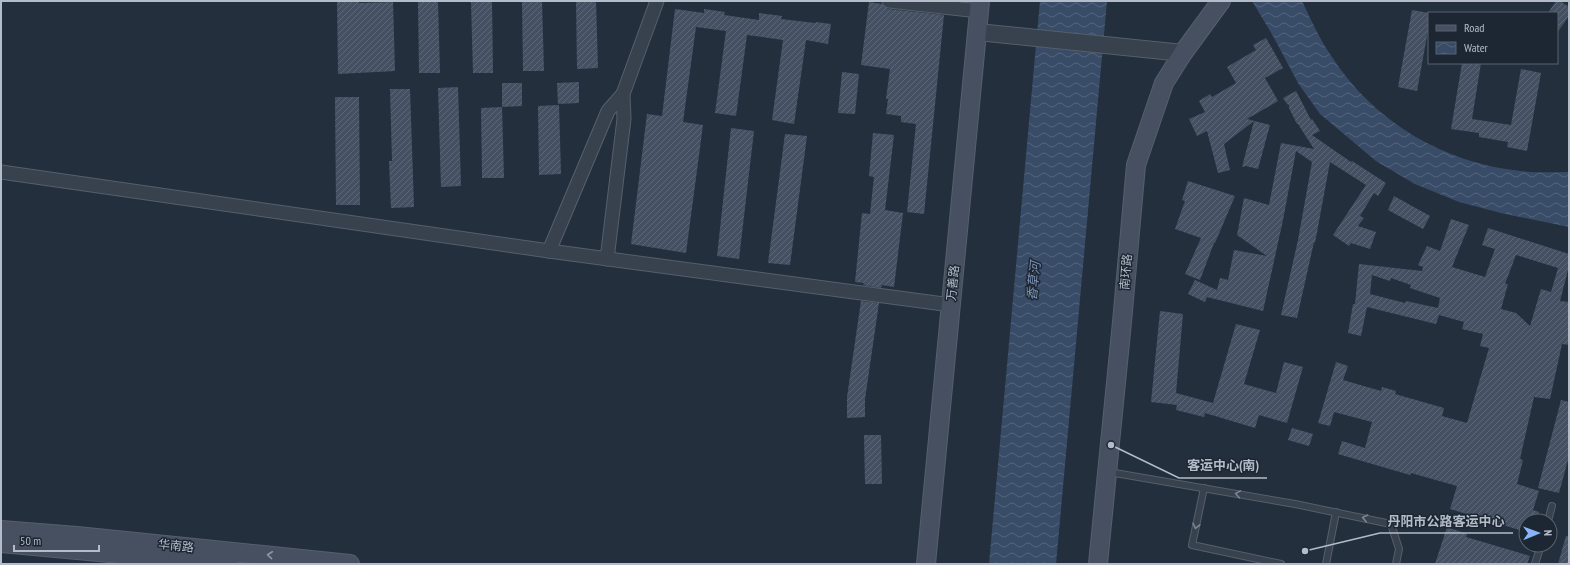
<svg xmlns="http://www.w3.org/2000/svg" width="1570" height="565" font-family="'PT Sans Narrow','Noto Sans SC',sans-serif">
  <style>
    .water { fill: url(#water-waves) }
    .building { fill: url(#building-hatch); fill-rule: evenodd }
    .lines { fill: none; stroke-linecap: round; stroke-linejoin: round }
    .service-casing { stroke: #565f6c; stroke-width: 8 }
    .minor-casing { stroke: #565f6c; stroke-width: 15 }
    .tertiary-casing { stroke: #565f6c; stroke-width: 18 }
    .secondary-casing { stroke: #565f6c; stroke-width: 20 }
    .service { stroke: #38414e; stroke-width: 6 }
    .minor { stroke: #38414e; stroke-width: 13 }
    .tertiary { stroke: #38414e; stroke-width: 16 }
    .secondary { stroke: #465061; stroke-width: 18 }
    .oneway { stroke: #7c8592 }
    .oneway2 { stroke: #8e96a5 }
    .labels { text-anchor: middle; stroke-width: 3; stroke-linejoin: round; paint-order: stroke }
    .street-label { font-size: 12px; fill: #b4bcc9; stroke: #1d2633 }
    .water-label { font-size: 13px; font-style: italic; fill: #7c92b1; stroke: #1d2633 }
    .leader { fill: none; stroke: #b4bcc9; stroke-width: 1.5 }
    .callout-dot { fill: #b4bcc9; stroke: #1d2633; stroke-width: 1.5 }
    .callout-label { font-size: 13px; text-anchor: middle; font-weight: bold; fill: #b4bcc9; stroke: #1d2633; stroke-width: 3; stroke-linejoin: round; paint-order: stroke }
  </style>
  <defs>
    <pattern id="water-waves" width="16" height="10" patternUnits="userSpaceOnUse"><rect width="16" height="10" fill="#394c67"/><path d="M0 5q4-4 8 0t8 0" fill="none" stroke="#53647b"/></pattern>
    <pattern id="building-hatch" width="6" height="6" patternUnits="userSpaceOnUse"><rect width="6" height="6" fill="#455162"/><path d="M-1 1l2-2M0 6l6-6M5 7l2-2" fill="none" stroke="#5d6877"/></pattern>
  </defs>
  <rect width="100%" height="100%" fill="#242f3e"/>
  <g class="water">
    <polygon points="1040,1 1107,1 1056,564 989,564"/>
    <path d="M1252 1H1302C1311 20 1320 40 1332 57 1374 122 1444 163 1520 171 1536 173 1553 172 1569 172V227L1501 213 1459 202 1415 184 1376 161 1320 114 1298 83 1273 36Z"/>
  </g>
  <g class="building">
    <polygon points="337,1 359,1 359,3 393,2 395,71 338,74"/>
    <polygon points="522,1 542,1 544,71 523,71"/>
    <polygon points="576,1 596,1 598,68 577,69"/>
    <polygon points="1556,1 1560,1 1569,7 1569,16 1557,33 1557,13 1548,13"/>
    <polygon points="418,2 438,2 440,73 419,73"/>
    <polygon points="471,2 492,2 493,73 473,73"/>
    <polygon points="869,2 882,4 888,9 944,15 924,214 907,212 916,124 901,122 901,116 886,114 888,99 886,99 890,69 861,65"/>
    <polygon points="675,9 704,13 704,9 725,12 724,15 759,20 759,13 782,16 781,19 815,23 816,22 831,24 828,44 806,40 794,124 772,120 783,40 747,35 736,116 715,113 726,31 696,27 683,122 703,125 686,253 631,244 647,114 662,116"/>
    <polygon points="1412,10 1429,13 1429,25 1417,91 1398,87"/>
    <polygon points="1266,38 1283,68 1265,78 1278,101 1247,119 1270,125 1258,169 1246,166 1242,167 1254,121 1224,144 1230,170 1218,173 1207,131 1197,136 1189,119 1205,112 1199,101 1210,94 1212,97 1236,83 1227,67 1256,50 1253,45"/>
    <polygon points="1462,63 1481,63 1472,119 1511,125 1521,69 1541,73 1527,151 1507,147 1508,142 1479,137 1479,133 1451,129"/>
    <polygon points="842,72 859,74 855,114 838,113"/>
    <polygon points="579,82 579,103 558,104 557,83"/>
    <polygon points="502,83 522,83 522,106 502,107"/>
    <polygon points="458,87 461,186 441,187 438,88"/>
    <polygon points="390,89 410,89 414,207 391,208 389,161 392,161"/>
    <polygon points="1296,91 1311,120 1312,119 1320,131 1312,135 1351,162 1352,161 1386,183 1378,196 1374,193 1360,216 1364,218 1358,226 1376,232 1370,249 1351,243 1349,246 1333,235 1366,185 1330,162 1315,243 1314,242 1297,318 1281,315 1298,240 1312,162 1296,151 1283,220 1263,311 1207,297 1205,302 1188,294 1195,280 1217,290 1220,278 1228,280 1234,250 1267,256 1237,235 1244,198 1269,205 1281,143 1314,149 1298,124 1297,124 1289,108 1289,105 1287,104 1283,98"/>
    <polygon points="335,97 359,97 360,205 336,205"/>
    <polygon points="559,105 561,174 539,175 538,106"/>
    <polygon points="502,107 504,178 482,178 481,108"/>
    <polygon points="731,128 754,131 739,259 717,256"/>
    <polygon points="873,133 894,135 885,210 903,213 894,287 882,285 881,288 863,285 864,283 855,282 862,213 870,214 874,177 869,176"/>
    <polygon points="785,134 807,136 790,265 768,263"/>
    <polygon points="1188,181 1235,196 1215,243 1214,243 1200,280 1185,274 1201,238 1175,229 1185,201 1182,200"/>
    <polygon points="1394,196 1430,216 1423,229 1388,210"/>
    <path d="M1451 219 1469 225 1452 267 1485 277 1495 249 1482 245 1488 228 1569 254V266L1560 301 1569 302V345L1562 344 1550 399 1534 397 1520 459 1523 460 1517 484 1539 491 1533 510 1539 512 1536 521H1526V532L1450 509 1457 486 1411 473 1410 475 1338 454 1342 441 1365 448 1372 422 1334 412 1330 426 1318 423 1336 362 1348 366 1343 380 1381 391 1382 387 1396 391 1395 394 1444 408 1442 416 1467 423 1489 348 1480 346 1483 334 1462 329 1464 322 1439 315 1436 324 1367 307 1361 336 1348 333 1353 304H1355L1359 264 1422 271 1423 267 1418 265 1427 246 1440 251ZM1516 255 1558 268 1551 292 1541 289 1530 326 1516 313 1501 309 1508 284H1505ZM1372 275 1390 281 1391 278 1411 285 1410 288 1440 298 1438 308 1406 301 1405 303 1370 294Z"/>
    <polygon points="861,301 879,303 865,399 865,417 847,418 847,397"/>
    <polygon points="1160,311 1183,314 1176,393 1213,403 1236,324 1260,330 1244,384 1276,393 1284,362 1303,367 1287,423 1259,415 1255,428 1205,413 1204,417 1176,410 1177,405 1151,402"/>
    <polygon points="1561,400 1569,402 1569,456 1559,493 1538,488"/>
    <polygon points="1292,428 1313,434 1309,446 1288,440"/>
    <polygon points="864,435 881,435 882,484 865,484"/>
    <polygon points="1447,527 1467,534 1466,537 1530,556 1527,564 1435,564"/>
    <polygon points="1566,536 1569,536 1569,564 1558,564"/>
  </g>
  <g class="lines">
    <g class="service-casing">
      <g id="service">
        <polyline points="1109,472 1295,504 1391,524 1399,549 1396,564"/>
        <polyline points="1204,488 1192,545 1281,564"/>
        <polyline points="1548,521 1552,506"/>
        <polyline points="1326,564 1336,512"/>
        <polyline points="1535,564 1541,545"/>
      </g>
    </g>
    <g class="minor-casing">
      <g id="minor">
        <polyline points="889,1 979,11"/>
        <polyline points="1,172 549,251 951,305"/>
        <polyline points="549,251 608,111 623,94"/>
        <polyline points="607,259 624,119 623,94 657,1"/>
      </g>
    </g>
    <g class="tertiary-casing">
      <polyline id="tertiary" points="978,32 1183,53"/>
    </g>
    <g class="secondary-casing">
      <g id="secondary">
        <polyline points="1,530 77,536 350,564"/>
        <polyline points="1,543 229,564"/>
        <polyline points="926,564 980,1"/>
        <polyline points="1098,564 1122,322 1136,165 1164,83 1183,53 1221,1"/>
      </g>
    </g>
    <use href="#service" class="service"/>
    <use href="#minor" class="minor"/>
    <use href="#tertiary" class="tertiary"/>
    <use href="#secondary" class="secondary"/>
  </g>
  <defs><path id="oneway-chevron" d="M-2-3.5L2.5 0L-2 3.5" fill="none" stroke-width="1.6" stroke-linecap="round" stroke-linejoin="round"/></defs>
  <g class="oneway">
    <use href="#oneway-chevron" transform="translate(1238 494) rotate(-170)"/>
    <use href="#oneway-chevron" transform="translate(1365 518) rotate(-168)"/>
    <use href="#oneway-chevron" transform="translate(1196 526) rotate(103)"/>
  </g>
  <use class="oneway2" href="#oneway-chevron" transform="translate(270 555) rotate(-174)"/>
  <g class="labels">
    <g class="street-label">
      <text transform="translate(1126 272) rotate(-85)" y="4">南环路</text>
      <text transform="translate(953 283) rotate(-84)" y="4">万善路</text>
      <text transform="translate(176 546) rotate(6)" y="4">华南路</text>
    </g>
    <g class="water-label">
      <text transform="translate(1033 281) rotate(-84)" y="5">香草河</text>
    </g>
  </g>
  <path class="leader" d="M1111 445L1179 478H1267M1305 551L1380 533H1513"/>
  <g class="callout-dot">
    <circle cx="1111" cy="445" r="4"/>
    <circle cx="1305" cy="551" r="4"/>
  </g>
  <g class="callout-label">
    <text x="1223" y="470">客运中心(南)</text>
    <text x="1446" y="526">丹阳市公路客运中心</text>
  </g>
  <rect width="1570" height="565" fill="none" stroke="#b4bcc9" stroke-width="4"/>
  <rect x="1428" y="12" width="130" height="52" fill="#1d2633" stroke="#59626f"/>
  <rect x="1436" y="25" width="20" height="6" fill="#465061" stroke="#59626f"/>
  <text x="1464" y="32" font-size="12" fill="#b4bcc9">Road</text>
  <rect x="1436" y="42" width="20" height="12" fill="url(#water-waves)" stroke="#59626f"/>
  <text x="1464" y="52" font-size="12" fill="#b4bcc9">Water</text>
  <g transform="translate(1538 533) rotate(89)"><circle r="19" fill="#1d2633" stroke="#59626f"/>
  <path d="M0-3L7 15L0 10L-7 15Z" fill="#8ab4f8"/>
  <text y="-6" font-size="11" font-weight="bold" text-anchor="middle" fill="#b4bcc9">N</text>
  </g>
  <path d="M14 545v6h85v-6" fill="none" stroke="#b4bcc9" stroke-width="2"/>
  <text x="20" y="545" font-size="12" fill="#b4bcc9" stroke="#1d2633" stroke-width="3" paint-order="stroke">50 m</text>
</svg>
